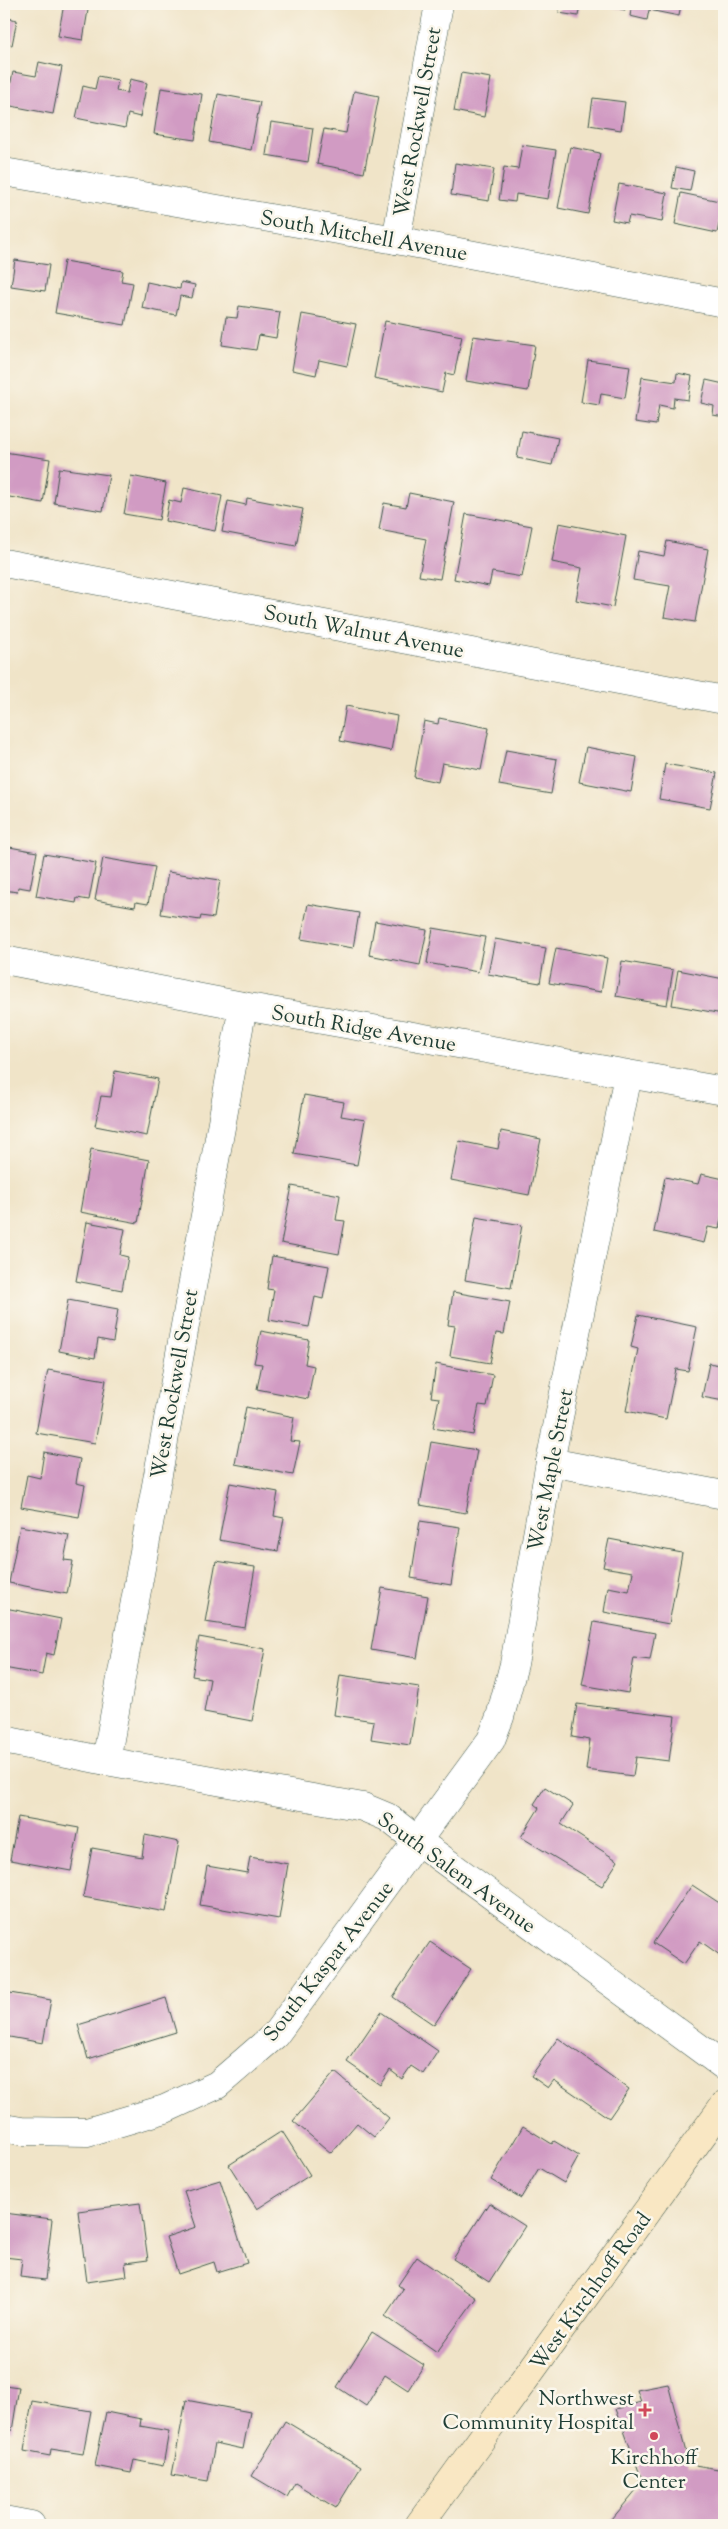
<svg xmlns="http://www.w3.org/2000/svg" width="728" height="2529" font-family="'Sorts Mill Goudy',serif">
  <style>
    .building { fill: #d19bc3 }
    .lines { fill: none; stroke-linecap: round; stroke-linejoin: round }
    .street-casing { stroke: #3e564a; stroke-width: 29 }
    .secondary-casing { stroke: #3e564a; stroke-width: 29 }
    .street { stroke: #fff; stroke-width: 28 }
    .secondary { stroke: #f9e7c3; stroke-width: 28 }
    .poi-dot { fill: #d1495b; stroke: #fbf7ec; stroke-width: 2 }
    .labels { text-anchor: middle; stroke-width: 5; stroke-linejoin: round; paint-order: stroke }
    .street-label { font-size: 21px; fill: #1f3d34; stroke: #fbf7ec }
    .poi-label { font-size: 21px; fill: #1f3d34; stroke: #fbf7ec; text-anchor: end }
  </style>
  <rect width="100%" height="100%" fill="#fbf7ec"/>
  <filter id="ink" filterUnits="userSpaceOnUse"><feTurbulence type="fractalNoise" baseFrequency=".02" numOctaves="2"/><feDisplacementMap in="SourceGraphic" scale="10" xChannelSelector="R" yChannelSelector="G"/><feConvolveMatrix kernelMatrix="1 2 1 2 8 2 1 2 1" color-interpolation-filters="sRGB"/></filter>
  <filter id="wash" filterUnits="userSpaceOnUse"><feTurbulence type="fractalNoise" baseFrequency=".0096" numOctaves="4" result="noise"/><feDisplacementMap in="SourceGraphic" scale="20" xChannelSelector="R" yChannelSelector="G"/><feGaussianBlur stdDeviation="1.12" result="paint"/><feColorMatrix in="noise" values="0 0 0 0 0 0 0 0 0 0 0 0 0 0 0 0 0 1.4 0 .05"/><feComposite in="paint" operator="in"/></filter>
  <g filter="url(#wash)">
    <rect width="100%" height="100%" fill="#f0e4c8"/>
    <g id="blocks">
      <g class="building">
        <polygon points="64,4 89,4 83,40 58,36"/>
        <polygon points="560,4 580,4 578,16 559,13"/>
        <polygon points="599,4 626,4 625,10"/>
        <polygon points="632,4 681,4 679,16 649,10 647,20 630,16"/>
        <polygon points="4,17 17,20 12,45 4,43"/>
        <polygon points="39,62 62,67 53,114 6,105 13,72 36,76"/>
        <polygon points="461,73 491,78 484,117 454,111"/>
        <polygon points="98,76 118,80 116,91 127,93 130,79 147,83 140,117 128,114 125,128 76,118 83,86 95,89"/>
        <polygon points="161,88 202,94 195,140 154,134"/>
        <polygon points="354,91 379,96 364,173 317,164 324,129 346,133"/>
        <polygon points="218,94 260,102 251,150 209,142"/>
        <polygon points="593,98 625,102 621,130 589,125"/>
        <polygon points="271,122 313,128 308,162 266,155"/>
        <polygon points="522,145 556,150 548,199 516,194 515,202 499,200 504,167 518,169"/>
        <polygon points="570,147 600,153 588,214 558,208"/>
        <polygon points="455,163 494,169 489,201 451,195"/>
        <polygon points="676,167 694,171 690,191 672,188"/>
        <polygon points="619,184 667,193 662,222 629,216 627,223 612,220"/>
        <polygon points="681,193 724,202 717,233 675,224"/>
        <polygon points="15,260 49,265 45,291 11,286"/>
        <polygon points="64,261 123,271 121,281 133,283 125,325 55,313"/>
        <polygon points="147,282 180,289 181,282 195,285 192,298 180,296 176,315 142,308"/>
        <polygon points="239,306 280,312 276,338 259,335 256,350 222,345 226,317 237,318"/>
        <polygon points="302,314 356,324 347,366 319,360 316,375 292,370"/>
        <polygon points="385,321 462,336 454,375 446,373 442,392 374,378"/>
        <polygon points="473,336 535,345 528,391 466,381"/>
        <polygon points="588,360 630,366 625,398 601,394 599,405 581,402"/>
        <polygon points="677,373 692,376 688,400 674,398 673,408 659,405 656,425 635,422 642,377 676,382"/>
        <polygon points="706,380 724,384 724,417 713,415 714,406 701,403"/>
        <polygon points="522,431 558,438 552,465 517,458"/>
        <polygon points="4,452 50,459 43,503 4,496"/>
        <polygon points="59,468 109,475 103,511 54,503"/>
        <polygon points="131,476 166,483 159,520 124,514"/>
        <polygon points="184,488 222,496 215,531 165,521 169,500 181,503"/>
        <polygon points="409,493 454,502 440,579 419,576 426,539 379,530 384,503 406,507"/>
        <polygon points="247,498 303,509 296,546 222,532 228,501 246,505"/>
        <polygon points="466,514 532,526 522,577 492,572 489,586 454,579"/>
        <polygon points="559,523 626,536 613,607 576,600 582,568 552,562"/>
        <polygon points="667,541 708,549 695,622 664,617 670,586 633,580 638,551 664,556"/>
        <polygon points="346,706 397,716 391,751 340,741"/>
        <polygon points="439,718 489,728 481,770 442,763 438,782 414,777 424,721 438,724"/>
        <polygon points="586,747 637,757 631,792 579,782"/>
        <polygon points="506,750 557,759 551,794 499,785"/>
        <polygon points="665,764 717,773 710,808 659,799"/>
        <polygon points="4,846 37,852 30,889 18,887 17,892 4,890"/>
        <polygon points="44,854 96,863 89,900 77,898 76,903 36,896"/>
        <polygon points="103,858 155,867 148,904 136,902 135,907 95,900"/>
        <polygon points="168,872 220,880 214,918 201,916 200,920 161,914"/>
        <polygon points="308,904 359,913 353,948 301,939"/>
        <polygon points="375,921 427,930 420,965 369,955"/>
        <polygon points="433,928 485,937 478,972 427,963"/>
        <polygon points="495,939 546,948 540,983 488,974"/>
        <polygon points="556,948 607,958 601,992 549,983"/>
        <polygon points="622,961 673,970 667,1005 616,996"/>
        <polygon points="678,970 724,979 723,1014 672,1005"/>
        <polygon points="115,1071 158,1079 147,1136 95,1126 101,1096 111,1097"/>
        <polygon points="304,1095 344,1102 341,1116 365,1120 357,1165 294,1154"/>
        <polygon points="501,1131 541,1139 529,1195 451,1180 459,1141 498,1149"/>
        <polygon points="91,1149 149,1160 138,1223 80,1212"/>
        <polygon points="701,1174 724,1179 724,1204 719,1229 708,1227 704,1243 654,1232 665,1177 698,1184"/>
        <polygon points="292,1186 340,1195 336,1220 345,1221 339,1254 281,1243"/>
        <polygon points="476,1217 522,1225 511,1288 465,1280"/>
        <polygon points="87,1222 125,1229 120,1255 128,1257 122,1290 76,1281"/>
        <polygon points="272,1256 329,1266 323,1299 315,1297 309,1327 269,1320 274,1290 267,1289"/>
        <polygon points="453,1292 510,1302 504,1334 496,1333 490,1363 450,1356 455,1326 448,1325"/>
        <polygon points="68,1300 118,1309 113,1342 98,1339 95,1358 59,1351"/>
        <polygon points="638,1315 697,1327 688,1371 676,1369 666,1419 626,1411 638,1349 631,1347"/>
        <polygon points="261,1331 309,1340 305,1364 314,1366 308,1399 257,1389 262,1364 254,1363"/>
        <polygon points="709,1363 724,1366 724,1401 702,1397"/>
        <polygon points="436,1364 493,1375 487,1406 479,1405 473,1435 433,1428 439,1398 431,1397"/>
        <polygon points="48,1370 106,1380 95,1443 36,1433"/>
        <polygon points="246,1407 294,1417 290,1441 300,1442 293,1475 235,1464"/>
        <polygon points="431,1442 477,1450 466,1513 420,1505"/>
        <polygon points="44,1452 80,1459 76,1483 85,1485 79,1517 21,1507 27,1475 40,1478"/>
        <polygon points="230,1483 278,1492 274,1516 284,1518 278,1551 219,1540"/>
        <polygon points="420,1521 460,1527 451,1585 411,1578"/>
        <polygon points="20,1526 69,1535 64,1560 73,1561 67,1594 9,1583"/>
        <polygon points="609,1539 682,1553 669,1624 604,1612 608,1587 629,1591 633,1572 603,1567"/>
        <polygon points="216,1561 255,1567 245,1628 205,1622"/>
        <polygon points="382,1588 428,1596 417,1658 371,1650"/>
        <polygon points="5,1608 61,1619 54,1655 46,1653 42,1675 4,1668"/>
        <polygon points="594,1622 655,1633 650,1660 634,1658 628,1693 582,1685"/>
        <polygon points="199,1637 265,1649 252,1721 204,1712 210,1679 192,1676"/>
        <polygon points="340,1675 419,1687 410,1745 371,1739 374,1721 334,1715"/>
        <polygon points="577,1704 675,1716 669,1761 636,1757 633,1776 586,1770 590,1740 572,1737"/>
        <polygon points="545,1787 573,1805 561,1824 618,1861 602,1886 521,1837 539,1808 534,1804"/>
        <polygon points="18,1817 79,1828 71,1871 10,1860"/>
        <polygon points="145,1835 179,1842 166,1912 83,1897 92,1848 142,1857"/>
        <polygon points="250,1857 288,1864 279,1919 200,1905 207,1866 247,1873"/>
        <polygon points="692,1885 724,1906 724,1958 700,1941 684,1964 653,1943"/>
        <polygon points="430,1942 471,1969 434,2025 393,1997"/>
        <polygon points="4,1992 51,2000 43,2043 4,2036"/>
        <polygon points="166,1998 176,2032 88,2059 78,2025"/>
        <polygon points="381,2012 438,2051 423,2074 411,2066 402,2079 390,2070 380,2085 347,2062"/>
        <polygon points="558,2038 629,2089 609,2118 554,2080 548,2088 531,2076"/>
        <polygon points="335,2072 389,2118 374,2137 357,2123 331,2153 293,2121"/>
        <polygon points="523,2126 552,2144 554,2141 579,2156 564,2183 539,2168 521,2198 491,2180"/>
        <polygon points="282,2131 310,2175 257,2209 229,2165"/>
        <polygon points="220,2180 247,2263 217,2272 214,2262 178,2274 166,2237 196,2227 184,2191"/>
        <polygon points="140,2203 148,2260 125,2263 127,2276 87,2282 78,2211"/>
        <polygon points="489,2203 525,2226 489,2282 453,2259"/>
        <polygon points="4,2213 52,2219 45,2280 20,2277 22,2259 4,2257"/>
        <polygon points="417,2257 476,2298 437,2352 385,2316 403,2289 398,2285"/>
        <polygon points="372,2332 424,2365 408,2390 385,2375 366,2406 337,2387"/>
        <polygon points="668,2384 689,2464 724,2470 724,2525 607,2525 637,2489 641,2477 616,2409 641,2402 637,2390"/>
        <polygon points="4,2385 19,2387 12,2431 4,2429"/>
        <polygon points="186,2400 250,2412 243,2449 215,2443 208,2481 172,2475"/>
        <polygon points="32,2401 91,2411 83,2454 51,2449 50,2456 24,2451"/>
        <polygon points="106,2412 141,2419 140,2426 169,2431 163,2466 134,2460 131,2473 95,2466"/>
        <polygon points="285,2421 361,2467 336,2508 295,2483 287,2497 252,2476"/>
      </g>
    </g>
  </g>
  <g filter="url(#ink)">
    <use href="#blocks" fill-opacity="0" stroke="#3e564a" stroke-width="1"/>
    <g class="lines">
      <g class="street-casing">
        <g id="street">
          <polyline points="4,172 396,240 724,303"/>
          <polyline points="396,240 439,4"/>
          <polyline points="4,563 724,700"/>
          <polyline points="4,960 243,1006 724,1091"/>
          <polyline points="550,1462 724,1495"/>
          <polyline points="4,1740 106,1761 363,1807 387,1817 419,1842 724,2066"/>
          <polyline points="106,1761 243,1006"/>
          <polyline points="4,2128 21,2131 87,2132 165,2109 217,2085 275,2035 491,1740 500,1717 514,1664 550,1462 628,1075"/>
          <polyline points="4,2520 31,2525"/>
        </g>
      </g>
      <g class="secondary-casing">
        <polyline id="secondary" points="419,2525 724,2105"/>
      </g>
      <use href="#street" class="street"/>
      <use href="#secondary" class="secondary"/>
    </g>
  </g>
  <g class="poi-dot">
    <path d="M642.5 2402.5h5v5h5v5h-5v5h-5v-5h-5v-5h5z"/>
    <circle cx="654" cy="2436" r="5"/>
  </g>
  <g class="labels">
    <g class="street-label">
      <text transform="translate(417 122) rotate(-80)" y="7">West Rockwell Street</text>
      <text transform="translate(364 235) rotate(10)" y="7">South Mitchell Avenue</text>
      <text transform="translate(364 631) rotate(11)" y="7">South Walnut Avenue</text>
      <text transform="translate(364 1028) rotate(10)" y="7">South Ridge Avenue</text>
      <text transform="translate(174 1384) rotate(-80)" y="7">West Rockwell Street</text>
      <text transform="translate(550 1470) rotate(-79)" y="7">West Maple Street</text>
      <text transform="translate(457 1872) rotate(36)" y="7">South Salem Avenue</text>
      <text transform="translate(328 1961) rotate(-52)" y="7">South Kaspar Avenue</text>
      <text transform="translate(590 2291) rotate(-54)" y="7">West Kirchhoff Road</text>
    </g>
    <g class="poi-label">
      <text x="634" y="2405">Northwest<tspan x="634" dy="24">Community Hospital</tspan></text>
      <text x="654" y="2464" text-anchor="middle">Kirchhoff<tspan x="654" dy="24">Center</tspan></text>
    </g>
  </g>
  <rect width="728" height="2529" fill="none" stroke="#fbf7ec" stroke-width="20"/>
</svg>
